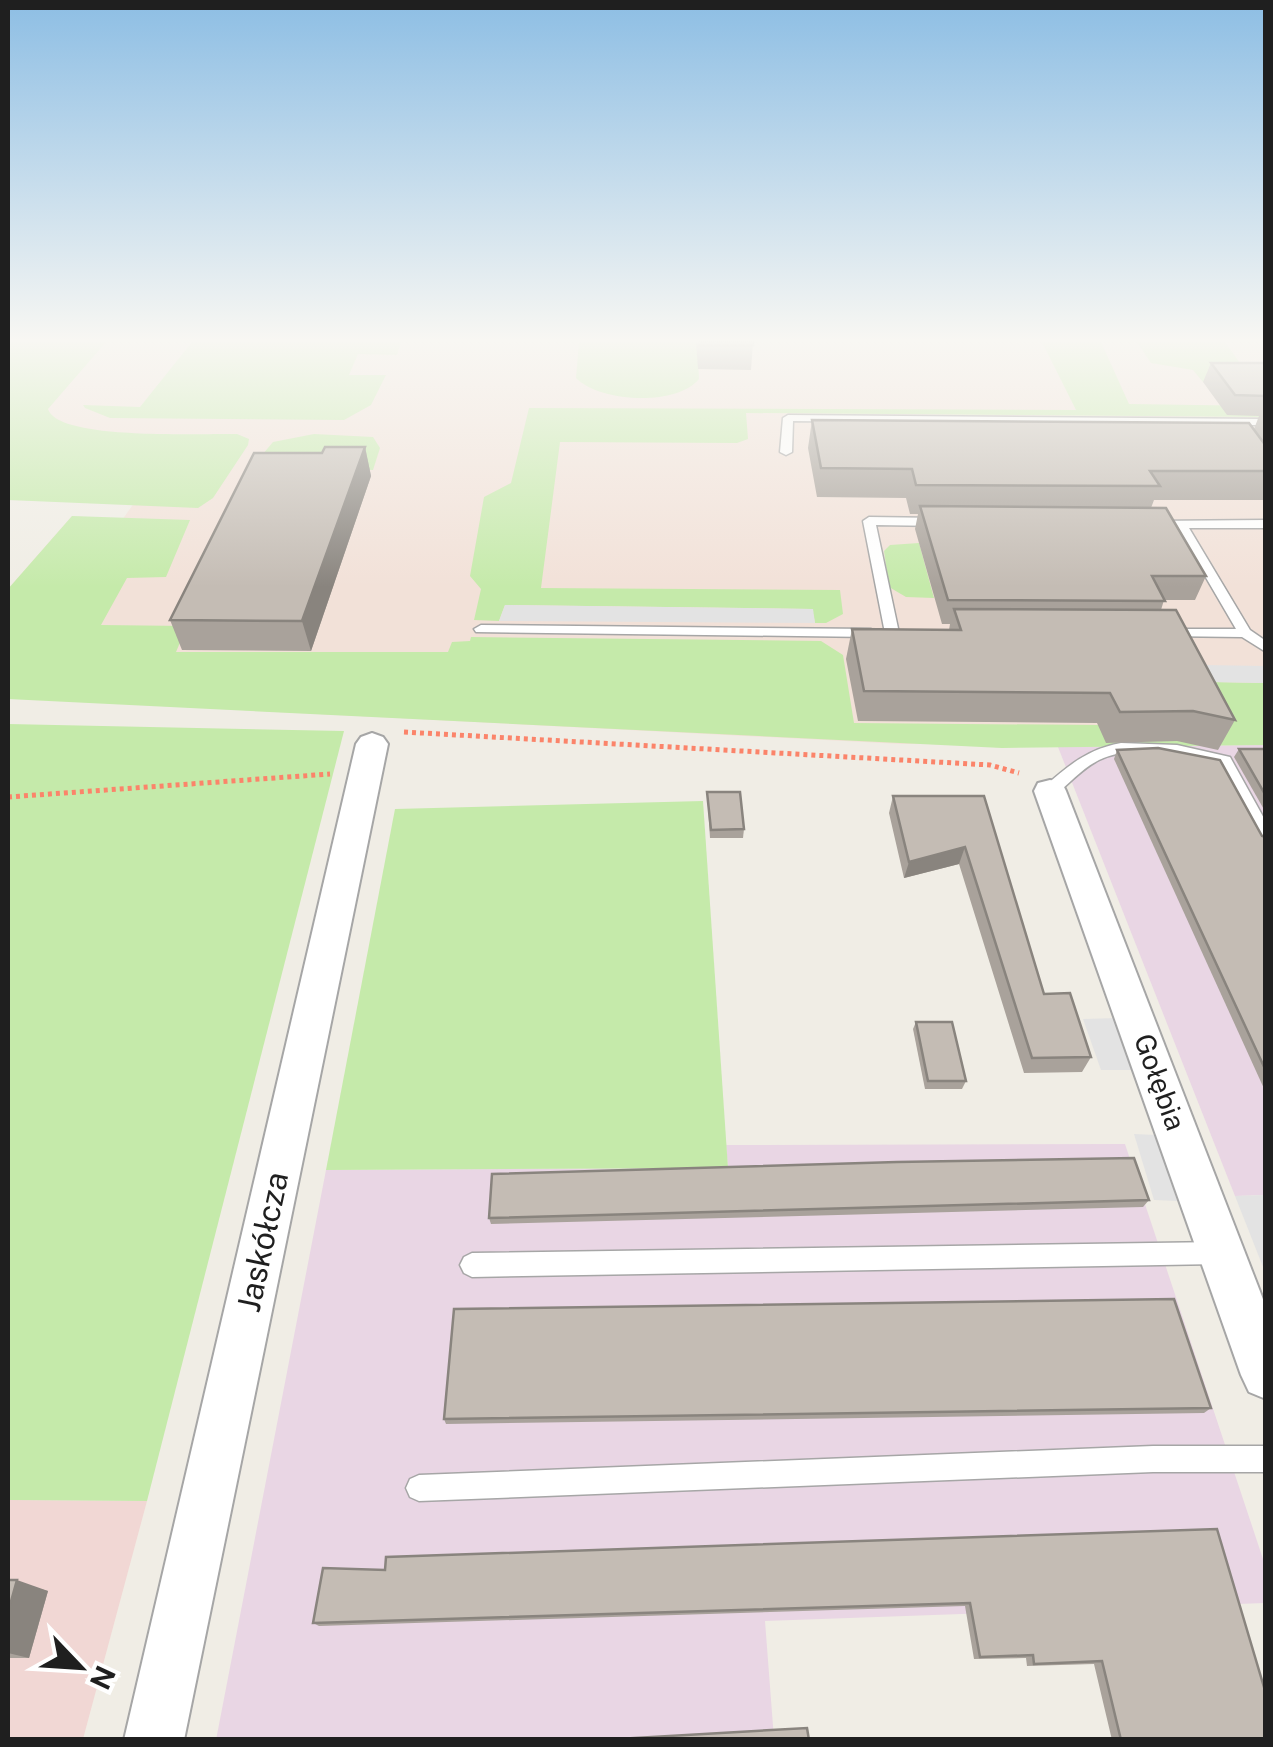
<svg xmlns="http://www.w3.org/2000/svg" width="1273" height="1747" font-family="'Public Sans',sans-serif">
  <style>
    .commercial { fill: #f1d7d4 }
    .industrial { fill: #e9d6e4 }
    .military { fill: #f2e1d8 }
    .grass { fill: #c5eaaa }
    .parking { fill: #e3e3e3 }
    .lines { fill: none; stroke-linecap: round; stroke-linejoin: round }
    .lane-casing { stroke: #a6a6a6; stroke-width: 3 }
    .street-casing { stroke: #a6a6a6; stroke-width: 4 }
    .path { stroke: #fb846a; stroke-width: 5; stroke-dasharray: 4 4; stroke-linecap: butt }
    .lane { fill: #fff; fill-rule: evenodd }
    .street { fill: #fff; fill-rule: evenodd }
    .wall { fill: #a9a29b }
    .shaded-wall { fill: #89847e }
    .building { fill: #c4bcb4; stroke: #89847e; stroke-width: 2.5 }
    .labels { text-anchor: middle; stroke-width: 8; stroke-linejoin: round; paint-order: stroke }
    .street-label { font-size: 28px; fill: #1f1f1f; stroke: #fff }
    .near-street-label { font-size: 32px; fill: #1f1f1f; stroke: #fff }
  </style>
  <rect width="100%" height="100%" fill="#f0ede5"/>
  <polygon class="commercial" points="8,1500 147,1501 83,1739 8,1740"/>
  <g class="industrial">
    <polygon points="1265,745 1265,1195 1235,1196 1058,747"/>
    <polygon points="1125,1144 1265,1565 1265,1603 765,1621 774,1739 216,1740 326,1170 728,1168 726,1145"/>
  </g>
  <polygon class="military" points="88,342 1265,342 1265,745 902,744 8,698 8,589 72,516 122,520 142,492 9,431"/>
  <g class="grass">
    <path d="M8 342H106L48 409C58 441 203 433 237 434L249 439 248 445 213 498 198 508 8 500Z"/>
    <polygon points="192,342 401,342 397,355 358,354 349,375 386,375 371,405 344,420 110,418 85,408 83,405 140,407"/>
    <path d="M579 342H697L699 379C676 407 599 402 576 378Z"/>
    <polygon points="1042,342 1101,342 1129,404 1265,406 1265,417 746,413 748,439 737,443 560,442 541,588 840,590 843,614 826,623 815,623 812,609 505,605 499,621 474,620 481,589 470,576 484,497 511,483 529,408 1076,410"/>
    <polygon points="1137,342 1225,342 1244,369 1203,382 1193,370 1151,363"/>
    <polygon points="314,434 373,437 380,448 373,470 252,467 273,442"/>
    <polygon points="72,516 190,520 166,577 127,578 101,625 187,626 176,652 448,652 452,642 470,641 471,637 821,641 843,655 854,723 1208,726 1211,682 1265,683 1266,745 1002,748 8,699 8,589"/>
    <polygon points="919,543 934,598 906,597 889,587 884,551 890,545"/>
    <polygon points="8,724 344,731 147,1501 8,1500"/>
    <polygon points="703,801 728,1168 326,1170 395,809"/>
  </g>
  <g class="parking">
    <polygon points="505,605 813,609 815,623 499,621"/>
    <polygon points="1202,665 1265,666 1265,683 1211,682"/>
    <polygon points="1117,1018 1135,1070 1101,1070 1083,1019"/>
    <polygon points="1134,1134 1156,1135 1177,1201 1154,1200"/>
    <polygon points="1265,1195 1266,1195 1265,1272 1235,1196"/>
  </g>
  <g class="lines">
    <g class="lane-casing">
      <g id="lane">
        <polygon points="788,415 1266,419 1266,425 1246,425 1266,451 1266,462 1262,461 1235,425 793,421 792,452 786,455 780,452 783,418"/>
        <polygon points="869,517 940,518 946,522 940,526 876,525 899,633 892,637 885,633 863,521"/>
        <polygon points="1266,520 1266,528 1189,528 1250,630 1266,641 1266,652 1242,637 1162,636 1160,633 1167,629 1236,629 1177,528 1152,527 1152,521"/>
        <polygon points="481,625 871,629 878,633 871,637 476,632 474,629"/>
        <path d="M1121 743 1177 745 1230 757 1266 822V844L1260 842 1218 765 1210 762C1178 755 1131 744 1099 760 1083 768 1069 783 1056 795H1044L1042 791 1044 787C1069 765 1088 749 1121 743Z"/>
        <polygon points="1219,1242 1227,1245 1230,1253 1227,1261 1219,1264 472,1277 464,1273 460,1265 464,1257 472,1253"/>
        <polygon points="1153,1446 1266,1446 1266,1472 1153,1472 419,1501 410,1497 406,1488 410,1479 419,1475"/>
      </g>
    </g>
    <g class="street-casing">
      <g id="street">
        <polygon points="372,733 383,737 388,744 184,1740 124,1740 356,744 361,737"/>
        <polygon points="1050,780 1062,783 1066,791 1266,1307 1266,1399 1249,1392 1241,1375 1034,791 1038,783"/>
      </g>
    </g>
    <g class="path">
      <polyline points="404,732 990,765 1019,773"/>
      <polyline points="8,797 330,774"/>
    </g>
    <use href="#lane" class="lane"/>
    <use href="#street" class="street"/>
  </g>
  <g class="wall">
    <polygon points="696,342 753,342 751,370 698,369"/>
    <polygon points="1211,363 1266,363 1266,445 1254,429 1259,416 1227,415 1203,382"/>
    <polygon points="812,420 1266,446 1266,500 1154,500 1151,508 1206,576 1195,600 1164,600 1161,610 1235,720 1218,750 1177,741 1106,743 1097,723 858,721 846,659 852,629 949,630 950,624 942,624 915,529 918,514 910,514 906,498 817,497 808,448"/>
    <polygon points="365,447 371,476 311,651 182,650 170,620 322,453"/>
    <polygon points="1239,749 1266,749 1266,813 1234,757"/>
    <polygon points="1117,750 1266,837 1266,1093 1114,759"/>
    <polygon points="707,792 744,829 743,838 710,838"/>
    <polygon points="893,796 984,796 1044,994 1091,1057 1082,1072 1024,1073 959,864 904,878 889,813"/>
    <polygon points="916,1022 966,1081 962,1089 925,1089 913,1029"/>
    <polygon points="1149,1200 1143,1207 491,1224 489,1218"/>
    <polygon points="1211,1408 1204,1413 446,1424 444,1419"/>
    <polygon points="1217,1529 1266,1740 1112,1740 1094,1664 1027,1666 1026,1658 974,1659 965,1606 319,1626 313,1623 385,1570"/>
    <polygon points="8,1580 48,1591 29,1658 8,1658"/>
  </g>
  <g class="shaded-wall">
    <polygon points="365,447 371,476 311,651 302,621"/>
    <polygon points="965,847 959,864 904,878 909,862"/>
    <polygon points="17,1580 48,1591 29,1658 8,1653 8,1612"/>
  </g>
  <g class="building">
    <rect x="699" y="342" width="54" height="3"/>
    <polygon points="1211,363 1266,363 1266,396 1235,395"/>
    <polygon points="812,420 1249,423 1266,446 1266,471 1150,471 1160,486 916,485 912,469 821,468"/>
    <polygon points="325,447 365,447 302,621 170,620 254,453 322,453"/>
    <polygon points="920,506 1166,508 1206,576 1152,576 1165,601 948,600"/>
    <polygon points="954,609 1176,610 1235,720 1193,711 1120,712 1110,693 864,691 852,629 961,630"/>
    <polygon points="1158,748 1220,760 1262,836 1266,837 1266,1071 1117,750"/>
    <polygon points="1239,749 1266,749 1266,796"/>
    <polygon points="707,792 740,792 744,829 711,830"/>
    <polygon points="893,796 984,796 1044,994 1070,993 1091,1057 1032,1058 965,847 909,862"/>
    <polygon points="916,1022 952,1022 966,1081 928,1081"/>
    <polygon points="1134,1158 1149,1200 489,1218 492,1174 897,1162"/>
    <polygon points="1174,1299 1211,1408 444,1419 454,1309"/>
    <polygon points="1217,1529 1266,1694 1266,1740 1121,1740 1102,1661 1034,1664 1033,1655 980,1657 970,1603 313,1623 323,1568 385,1570 386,1557"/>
    <polygon points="8,1580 17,1580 8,1612"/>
    <polygon points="807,1728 809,1740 600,1740"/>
  </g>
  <linearGradient id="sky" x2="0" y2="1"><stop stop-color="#8dbee4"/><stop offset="0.58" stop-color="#f8f7f3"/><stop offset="1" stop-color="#f8f7f3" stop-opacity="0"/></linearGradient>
  <rect width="1273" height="587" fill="url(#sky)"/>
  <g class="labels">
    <g class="street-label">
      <text transform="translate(1160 1082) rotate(70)" y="10">Gołębia</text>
    </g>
    <g class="near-street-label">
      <text transform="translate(263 1242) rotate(-78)" y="11">Jaskółcza</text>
    </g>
  </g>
  <rect width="1273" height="1747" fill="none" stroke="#1f1f1f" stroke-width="20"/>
  <g transform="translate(80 1667) rotate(115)" stroke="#ffffff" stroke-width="8" paint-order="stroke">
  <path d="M0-8L18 38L0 25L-18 38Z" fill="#1f1f1f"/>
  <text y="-15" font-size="28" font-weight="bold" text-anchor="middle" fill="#1f1f1f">N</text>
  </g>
</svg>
